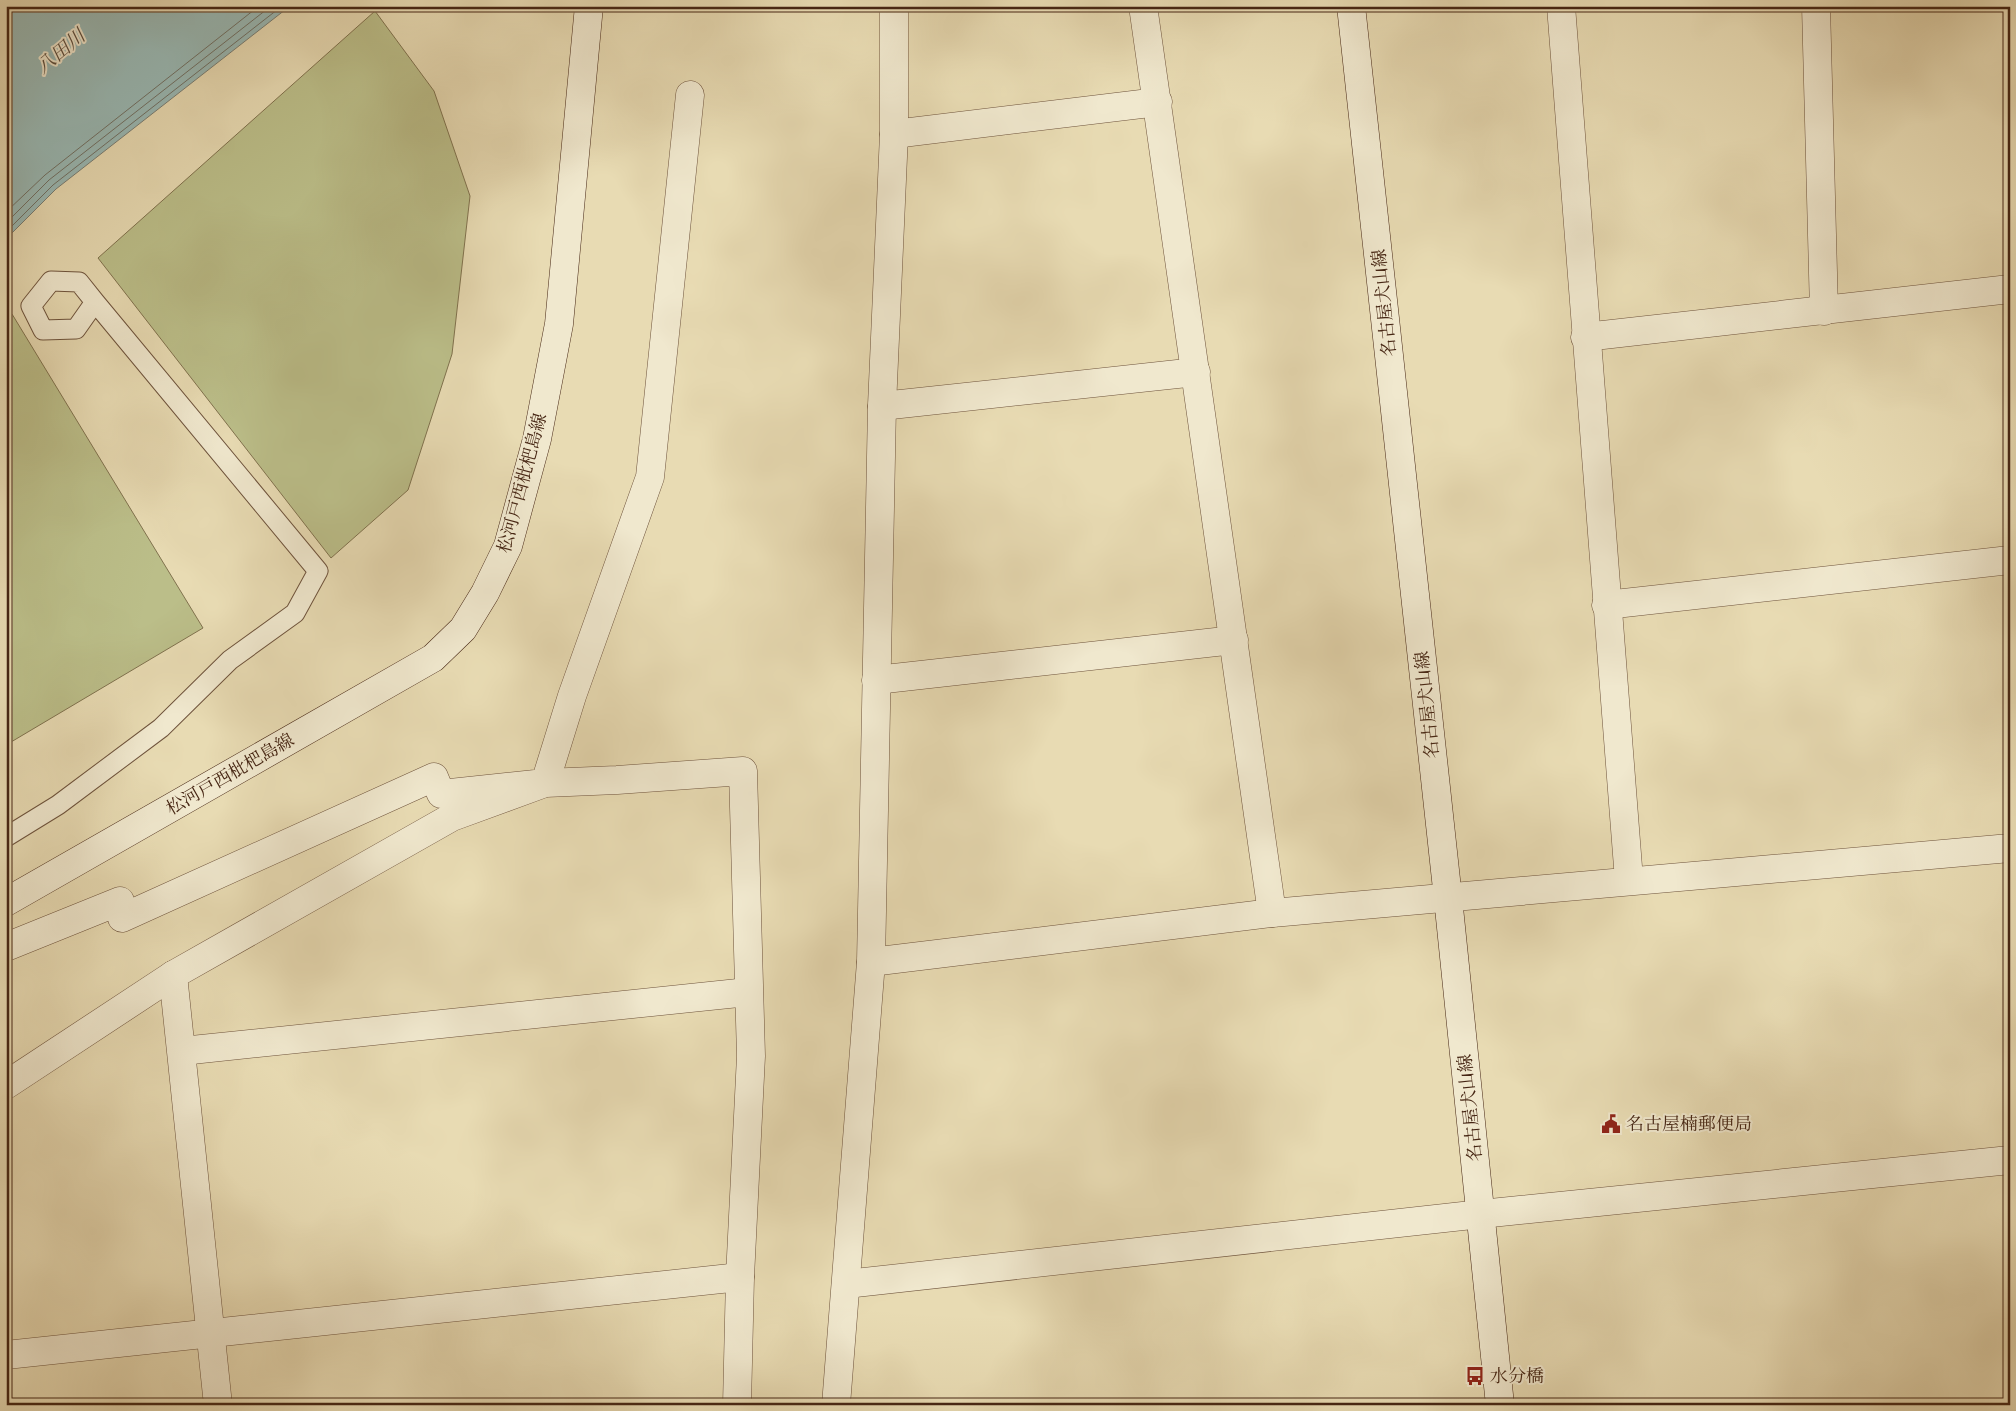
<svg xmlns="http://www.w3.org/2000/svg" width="2016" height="1411" font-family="Vollkorn,'Noto Serif JP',serif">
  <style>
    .green { fill: #bbbe89; stroke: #80724e }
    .water { fill: #99b9b5; stroke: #787e75 }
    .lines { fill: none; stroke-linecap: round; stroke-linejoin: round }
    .shore { stroke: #707064; stroke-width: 1 }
    .service-casing { stroke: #6e533c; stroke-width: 21 }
    .minor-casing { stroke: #6e533c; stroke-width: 29 }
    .secondary-casing { stroke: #462614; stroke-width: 29 }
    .service { stroke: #f0e8ce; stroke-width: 19 }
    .minor { stroke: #f0e8ce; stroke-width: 28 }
    .secondary { stroke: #f0e8ce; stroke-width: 28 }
    .labels { text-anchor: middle; stroke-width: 4; stroke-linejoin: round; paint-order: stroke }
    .street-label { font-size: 18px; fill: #462614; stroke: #f0e8ce }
    .poi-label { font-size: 18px; fill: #462614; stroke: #f0e8ce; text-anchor: start }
    .water-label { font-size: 19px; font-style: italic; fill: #5b4b3c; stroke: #f0e8ce }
  </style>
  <rect width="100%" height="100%" fill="#e8dbb3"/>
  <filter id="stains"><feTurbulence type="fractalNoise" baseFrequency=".004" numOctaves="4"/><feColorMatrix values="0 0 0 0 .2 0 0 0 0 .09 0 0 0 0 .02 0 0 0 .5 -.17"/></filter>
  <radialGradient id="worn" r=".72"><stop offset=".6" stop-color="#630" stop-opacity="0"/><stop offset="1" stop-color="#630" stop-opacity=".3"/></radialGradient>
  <g class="green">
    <polygon points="375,11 434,91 470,196 452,354 408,490 331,558 98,258"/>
    <polygon points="12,314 203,628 6,745 6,316"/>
  </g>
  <polygon class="water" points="6,6 290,6 56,189 6,239"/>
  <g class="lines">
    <g class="shore">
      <polyline points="6,212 45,175 259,6"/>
      <polyline points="6,223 49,180 271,6"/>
      <polyline points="6,232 53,185 282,6"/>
    </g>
    <g class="service-casing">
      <polyline id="service" points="6,837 58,805 161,728 230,660 295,613 318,571 95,302 79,282 51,281 31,306 43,330 76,329 95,302"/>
    </g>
    <g class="minor-casing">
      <g id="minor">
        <polyline points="1143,6 1272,913"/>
        <polyline points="1561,6 1629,880"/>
        <polyline points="1816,6 1824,311"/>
        <polyline points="894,134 1158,102"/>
        <polyline points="1585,337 2010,289"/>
        <polyline points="882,406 1196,372"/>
        <polyline points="1606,605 2010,560"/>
        <polyline points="876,680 1234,640"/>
        <polyline points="6,947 120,901 122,918 434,777 441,794 545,783 572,696 650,477 690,95"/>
        <polyline points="871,962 1272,913 2010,848"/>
        <polyline points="173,975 218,1405"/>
        <polyline points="182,1051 748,992"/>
        <polyline points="6,1085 173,975 452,817 545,783 617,780 743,771 751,1056 740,1277 737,1405"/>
        <polyline points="846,1284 1481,1214 2010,1160"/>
        <polyline points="6,1355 740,1277"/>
        <polyline points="836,1405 871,962 882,406 894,134 894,6"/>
      </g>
    </g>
    <g class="secondary-casing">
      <g id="secondary">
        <polyline points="1351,6 1448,898 1500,1405"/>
        <polyline points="6,902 433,658 463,629 485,593 508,546 537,439 559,324 589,6"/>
      </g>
    </g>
    <use href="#service" class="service"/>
    <use href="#minor" class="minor"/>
    <use href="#secondary" class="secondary"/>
  </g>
  <defs>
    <g id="civic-bare" transform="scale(1.5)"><path d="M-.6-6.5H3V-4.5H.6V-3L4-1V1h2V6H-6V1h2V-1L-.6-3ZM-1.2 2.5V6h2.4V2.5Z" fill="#8f2418" stroke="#f0e8ce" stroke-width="2.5" paint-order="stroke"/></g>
    <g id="bus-bare" transform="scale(1.5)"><path d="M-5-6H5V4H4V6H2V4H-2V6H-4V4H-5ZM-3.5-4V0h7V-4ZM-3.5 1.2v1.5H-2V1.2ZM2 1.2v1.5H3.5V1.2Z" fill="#8f2418" stroke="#f0e8ce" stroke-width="2.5" paint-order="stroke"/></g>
  </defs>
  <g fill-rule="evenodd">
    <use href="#civic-bare" x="1611" y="1124"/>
    <use href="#bus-bare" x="1475" y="1376"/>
  </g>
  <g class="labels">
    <g class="street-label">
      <text transform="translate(1384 303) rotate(-96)" y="6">名古屋犬山線</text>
      <text transform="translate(522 483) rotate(-75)" y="6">松河戸西枇杷島線</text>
      <text transform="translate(1427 705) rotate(-96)" y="6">名古屋犬山線</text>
      <text transform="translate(230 774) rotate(-30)" y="6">松河戸西枇杷島線</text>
      <text transform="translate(1470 1108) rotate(-96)" y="6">名古屋犬山線</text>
    </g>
    <g class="poi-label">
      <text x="1626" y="1130">名古屋楠郵便局</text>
      <text x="1490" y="1382">水分橋</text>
    </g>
    <g class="water-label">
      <text transform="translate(60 51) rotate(-40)" y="7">八田川</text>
    </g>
  </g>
  <rect width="2016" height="1411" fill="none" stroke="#e8dbb3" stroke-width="25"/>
  <rect x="8" y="8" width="2001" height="1396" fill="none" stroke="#462614" stroke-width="2.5"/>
  <rect x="12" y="12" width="1991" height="1386" fill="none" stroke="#462614"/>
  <rect width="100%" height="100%" filter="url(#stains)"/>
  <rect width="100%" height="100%" fill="url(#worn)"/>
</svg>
